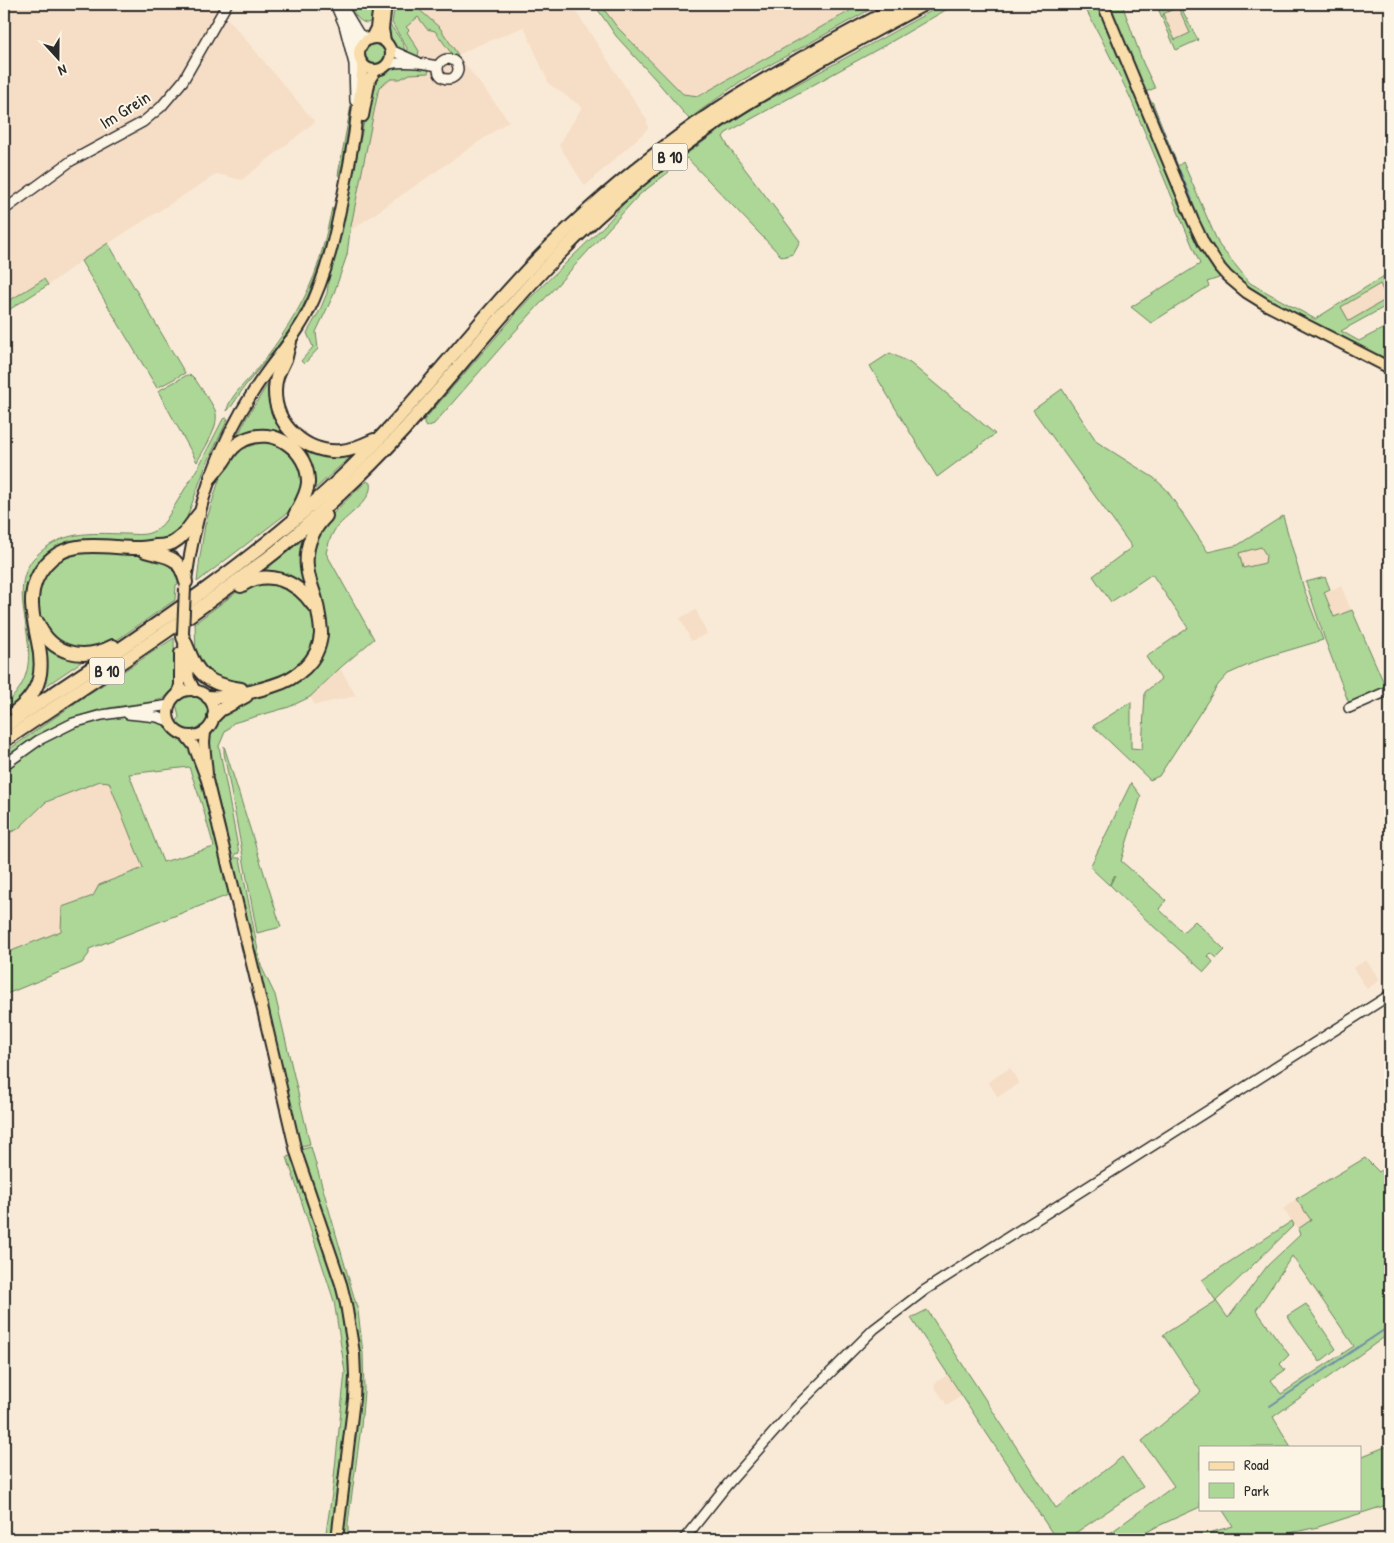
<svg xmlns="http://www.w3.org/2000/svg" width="1394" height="1543" font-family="'Patrick Hand',sans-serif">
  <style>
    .built { fill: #f6ddc6 }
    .green { fill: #acd796; stroke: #6c8160; fill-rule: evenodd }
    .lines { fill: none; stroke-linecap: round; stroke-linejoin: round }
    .stream { stroke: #718ea8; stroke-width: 2 }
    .minor-casing { stroke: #2b2b2b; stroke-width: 12 }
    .major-casing { stroke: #2b2b2b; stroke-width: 14 }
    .highway-casing { stroke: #2b2b2b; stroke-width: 16 }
    .minor { stroke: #fcf5e5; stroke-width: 9 }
    .major { stroke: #f9deab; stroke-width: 10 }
    .highway { stroke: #f9deab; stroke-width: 12 }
    .major-bridge-casing { stroke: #2b2b2b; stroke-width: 14; stroke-linecap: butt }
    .major-bridge { stroke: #f9deab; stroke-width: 10 }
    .labels { text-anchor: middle; stroke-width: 4; stroke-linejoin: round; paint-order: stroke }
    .shield { fill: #fcf5e5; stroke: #6a6863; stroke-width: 1 }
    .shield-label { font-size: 16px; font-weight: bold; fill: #2b2b2b }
    .street-label { font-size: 18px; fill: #2b2b2b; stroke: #fcf5e5 }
  </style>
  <rect width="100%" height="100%" fill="#f9ead7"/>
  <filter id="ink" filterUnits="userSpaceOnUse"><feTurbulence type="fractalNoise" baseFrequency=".02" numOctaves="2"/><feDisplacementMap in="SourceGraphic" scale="10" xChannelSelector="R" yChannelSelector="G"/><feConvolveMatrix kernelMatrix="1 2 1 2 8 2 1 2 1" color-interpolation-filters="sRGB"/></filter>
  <g filter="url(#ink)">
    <g class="built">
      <polygon points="4,4 222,4 218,11 230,21 315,122 242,180 217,174 81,261 48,285 43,279 4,304"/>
      <polygon points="395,4 571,4 647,120 648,129 585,186 559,145 582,107 549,84 524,27 474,47 458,55 509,121 350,231 379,87 384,82 406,71 408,49 392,23"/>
      <polygon points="600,4 862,4 699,96 683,94 617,27"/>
      <polygon points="1178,7 1190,33 1175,40 1163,14"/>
      <polygon points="1380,284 1387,299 1349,322 1340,307"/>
      <polygon points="1261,547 1266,555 1265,563 1243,569 1239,553"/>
      <polygon points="1341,586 1351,610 1335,617 1325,593"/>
      <polygon points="696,610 707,634 691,641 680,618"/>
      <polygon points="340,668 356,696 315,705 310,697"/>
      <polygon points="100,781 109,782 143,868 99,885 93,896 63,907 62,931 4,954 4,835 18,829 46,802"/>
      <polygon points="1366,960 1380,980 1367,989 1353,968"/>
      <polygon points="1010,1068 1019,1083 998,1097 988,1082"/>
      <polygon points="1296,1199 1311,1220 1298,1229 1283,1209"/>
      <polygon points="948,1375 961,1396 947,1405 934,1386 937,1381"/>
    </g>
    <g class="green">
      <path d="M348 4H376L374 20C372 21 368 23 366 23 358 22 352 10 348 4Z"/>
      <polygon points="395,4 413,4 440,28 458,55 456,58 454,57 435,31 427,29 418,17 406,27 409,30 407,32 419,51 418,56 407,53 407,48 392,23"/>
      <polygon points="594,4 600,4 617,27 683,94 699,96 862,4 880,4 741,81 689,119 656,80 616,36"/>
      <polygon points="944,4 956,4 889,43 726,133 723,137 729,148 800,241 793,254 782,257 687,158 639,195 509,338 434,424 426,427 424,424 424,420 529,299 608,222 635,191 707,139 751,109 884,37"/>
      <polygon points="1083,4 1099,4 1197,240 1208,259 1219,274 1219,278 1207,282 1209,286 1151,323 1131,307 1200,264 1130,97 1101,38"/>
      <polygon points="1109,4 1122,4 1143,63 1155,88 1146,92 1143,89"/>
      <path d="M1162 4H1179L1198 40 1176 50 1157 6ZM1178 7 1190 33 1175 40 1163 14Z"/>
      <path d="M387 25H390C396 33 405 43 405 53L394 48 388 32Z"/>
      <circle cx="375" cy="53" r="12"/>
      <polygon points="348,45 353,96 343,162 339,176 338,175 352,100"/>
      <polygon points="395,64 430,68 428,73 410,74 400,79 391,79 379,87 350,231 347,255 333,296 316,332 318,349 304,364 301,361 313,347 307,333 320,310 327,293 330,271 341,235 372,82 377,73"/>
      <path d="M1152 101 1178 166 1183 162 1219 245 1250 283 1315 319 1389 273 1390 277V304L1341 331 1359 341 1384 328 1390 341V363L1255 294 1227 270 1208 243 1149 103ZM1380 284 1387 299 1349 321 1341 307Z"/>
      <path d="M332 208 333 213C326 246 317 278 302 308 287 337 265 361 245 386 239 394 234 405 227 411 228 397 250 379 258 368 280 340 301 309 314 276 322 254 327 231 332 208Z"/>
      <polygon points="108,243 185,373 157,388 81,261"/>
      <polygon points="44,279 48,285 4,313 4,304"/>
      <polygon points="890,353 910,363 995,434 937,477 870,366"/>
      <path d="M187 375 192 376 195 379C201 389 210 399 215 410 221 425 204 449 197 462L158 391Z"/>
      <polygon points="271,379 286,430 352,455 312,492 292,442 235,441 247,417"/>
      <path d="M1062 389 1097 442 1154 478 1166 489 1208 552 1238 545 1283 516 1304 589 1323 640 1266 657 1228 674 1218 685 1159 776 1150 780 1093 726 1131 702V748L1142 749 1145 692 1161 679 1146 657 1188 628 1152 574 1111 602 1093 576 1132 547 1033 410ZM1261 547 1266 555 1265 563 1243 568 1239 553Z"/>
      <path d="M227 418 228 419 206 465 186 520 181 530 171 539 140 542 98 540 44 558 34 569 29 581 26 596 27 611 36 649 33 683 18 704 4 716V705C59 661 0 602 33 559 60 530 89 533 125 534 133 534 144 536 152 532 158 530 162 525 166 520L200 464 223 419Z"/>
      <polygon points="252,441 279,442 299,460 303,486 298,499 286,514 197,582 200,556 205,525 220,477 230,455"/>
      <path d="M367 481 370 483C374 501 344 516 334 531 330 538 328 545 326 553L374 639 340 668 310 697 289 707 233 723 225 732 219 746 239 853 235 854V858H240L261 966 275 995 310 1144 298 1147C273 1037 247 927 223 818 219 801 204 750 210 736 213 730 221 714 226 710 230 708 235 706 240 704 274 688 300 692 321 655 318 631 304 558 315 539 327 516 348 499 367 481Z"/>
      <polygon points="308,535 309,592 262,573 263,572"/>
      <polygon points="91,551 129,554 169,561 173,564 179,577 178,584 176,585 175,600 114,642 94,650 62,645 40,621 36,604 40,582 55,562 71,553"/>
      <polygon points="1325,577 1330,589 1324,592 1334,617 1352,610 1387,690 1353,704 1348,701 1325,640 1306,582"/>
      <polygon points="266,581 294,590 311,611 314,620 315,630 314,640 310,649 297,666 286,673 262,681 247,684 235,684 209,674 196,656 195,623 238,591"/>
      <path d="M174 638 175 684 168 695 163 699C141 705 117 705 95 711 61 721 33 739 4 759V753L81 699Z"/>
      <polygon points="42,641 84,660 37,692"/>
      <path d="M193 694C204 697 209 704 209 715 204 733 189 734 176 723L179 718 177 707 174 706 181 698Z"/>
      <path d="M126 717 159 720 165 724 173 734 187 742 193 755 204 786 227 877 223 879 231 894 89 949V954L82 963 4 995V954L61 931 62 907 93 896 99 885 143 868 109 782 100 781 46 802 18 829 4 835V769C32 748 63 726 99 719 108 718 117 718 126 717ZM189 767 202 805 214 847 163 862 129 774Z"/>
      <polygon points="224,746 281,927 257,933 224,753"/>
      <polygon points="1131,783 1141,796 1121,861 1166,900 1159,909 1183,932 1195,921 1225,950 1217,958 1211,953 1208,956 1213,962 1204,972 1142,916 1110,885 1115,875 1109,885 1090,867"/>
      <polygon points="311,1147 358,1311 363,1353 364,1391 361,1427 348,1523 348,1539 341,1539 356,1418 353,1314 299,1150"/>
      <polygon points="292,1155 319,1232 344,1313 348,1347 350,1383 347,1419 332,1539 325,1539 333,1487 345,1372 334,1301 287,1157"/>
      <path d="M1365 1158 1379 1172 1390 1164V1333L1273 1417 1291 1447H1200V1507L1158 1526 1134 1539H1102L1174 1486 1142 1441 1201 1392 1163 1335 1216 1301 1202 1280 1292 1221 1294 1225 1216 1301 1228 1318 1268 1265 1300 1235 1298 1229 1311 1220 1296 1199ZM1292 1256 1354 1346 1281 1394 1271 1380 1285 1370 1280 1364 1289 1355 1256 1310Z"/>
      <polygon points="1306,1304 1336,1349 1320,1362 1287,1316"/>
      <polygon points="927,1310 1056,1508 1122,1457 1143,1487 1071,1536 1073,1539 1056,1539 911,1318"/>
      <polygon points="1390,1445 1390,1504 1318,1527 1277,1536 1269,1539 1188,1539 1233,1526 1222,1509 1360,1509 1360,1457"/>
    </g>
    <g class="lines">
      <g class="stream">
        <polyline points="1153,107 1176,164"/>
        <polyline points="1179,170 1192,200"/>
        <polyline points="1270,1406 1390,1326"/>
      </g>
      <g class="minor-casing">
        <g id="minor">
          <polyline points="335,4 344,25 355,40 359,50"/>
          <polyline points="341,4 359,34 368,39"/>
          <polyline points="344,25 354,64 355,101"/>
          <polyline points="391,50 418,62"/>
          <circle cx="448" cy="69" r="10"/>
          <path d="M388 64C404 61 422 63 438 66"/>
          <polyline points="4,210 71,161 143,122 161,107 183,81 227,4"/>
          <polyline points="1349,708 1390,690"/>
          <polyline points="128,714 157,717 169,721"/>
          <polyline points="4,765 39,740 73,723 102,715 170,705"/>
          <polyline points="684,1539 727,1485 797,1406 874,1329 925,1290 1390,995"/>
        </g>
      </g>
      <g class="major-casing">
        <g id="major">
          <polyline points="1103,4 1193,221 1204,244 1220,268 1227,276 1246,292 1267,305 1390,368"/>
          <circle cx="375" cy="54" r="16"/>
          <polyline points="371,38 376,28 379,4"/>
          <polyline points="385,41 383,29 386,4"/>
          <polyline points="363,116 370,79 376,70"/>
          <path d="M186 580C196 509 216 449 255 389 271 363 293 341 307 314 331 268 339 215 349 165 353 145 356 125 358 105 360 91 363 77 362 63"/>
          <polyline points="184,646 189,679 195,691"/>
          <circle cx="191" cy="713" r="23"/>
          <polyline points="178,694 180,685 180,653"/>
          <polyline points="205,732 204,743 207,774"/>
          <polyline points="186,736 194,746 207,780 255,976 296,1152 341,1284 346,1304 354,1353 355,1376 354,1399 337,1539"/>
        </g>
      </g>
      <g class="highway-casing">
        <g id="highway">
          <path d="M290 342C288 347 287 352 286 357 281 369 275 376 275 390 274 425 306 454 341 451 353 450 363 445 374 440"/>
          <path d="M211 477C215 472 219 467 223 462 229 453 233 445 244 440 274 425 309 451 308 483 307 495 300 505 295 515"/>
          <path d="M145 551C169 558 178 554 186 582"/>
          <path d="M241 586C267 568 297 581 313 605"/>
          <path d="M38 623C51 655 84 661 113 646"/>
          <path d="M183 637C197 672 201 683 241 689"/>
          <path d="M208 697C224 699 256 691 272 686 296 679 319 662 321 634 321 623 318 611 316 600 313 589 308 579 307 567 305 547 312 530 326 516"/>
          <path d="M16 711C75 665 4 613 46 564 69 537 106 548 137 548 143 548 149 547 156 546 164 546 171 545 177 540 186 534 192 522 199 514"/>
          <polyline points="214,716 220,710 246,696"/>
          <path d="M4 727C115 651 230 581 329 489 416 409 483 309 569 228 615 185 663 146 715 111 775 71 839 38 902 4"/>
          <path d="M4 741C93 681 183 623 269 557 294 538 317 516 340 494 420 422 482 332 557 256 607 205 663 158 722 119 787 77 856 41 924 4"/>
        </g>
      </g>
      <use href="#minor" class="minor"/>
      <use href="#major" class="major"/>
      <use href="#highway" class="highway"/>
      <g class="major-bridge-casing">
        <polyline id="major-bridge" points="183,633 185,588"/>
      </g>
      <use href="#major-bridge" class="major-bridge"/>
    </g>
  </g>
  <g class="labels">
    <g class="shield">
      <rect x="652.5" y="143.5" width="35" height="27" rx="4"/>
      <rect x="89.5" y="657.5" width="35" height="27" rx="4"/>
    </g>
    <g class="shield-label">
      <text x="670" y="163">B 10</text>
      <text x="107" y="677">B 10</text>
    </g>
    <g class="street-label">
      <text transform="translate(125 110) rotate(-32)" y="6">Im Grein</text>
    </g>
  </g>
  <rect width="1394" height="1543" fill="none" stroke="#fcf5e5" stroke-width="20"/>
  <rect x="10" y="10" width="1374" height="1523" fill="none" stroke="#2b2b2b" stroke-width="2" filter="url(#ink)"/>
  <rect x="1199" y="1446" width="162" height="65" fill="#fcf5e5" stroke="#a8a49b"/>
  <rect x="1209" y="1462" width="25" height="8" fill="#f9deab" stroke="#a8a49b"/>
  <text x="1244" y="1470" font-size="15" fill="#2b2b2b">Road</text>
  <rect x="1209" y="1483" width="25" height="15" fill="#acd796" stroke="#a8a49b"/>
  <text x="1244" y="1496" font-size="15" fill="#2b2b2b">Park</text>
  <g transform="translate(58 58) rotate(159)" stroke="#fcf5e5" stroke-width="4" paint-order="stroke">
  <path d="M0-4L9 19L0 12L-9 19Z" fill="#2b2b2b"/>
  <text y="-8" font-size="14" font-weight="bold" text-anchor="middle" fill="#2b2b2b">N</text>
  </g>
</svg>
